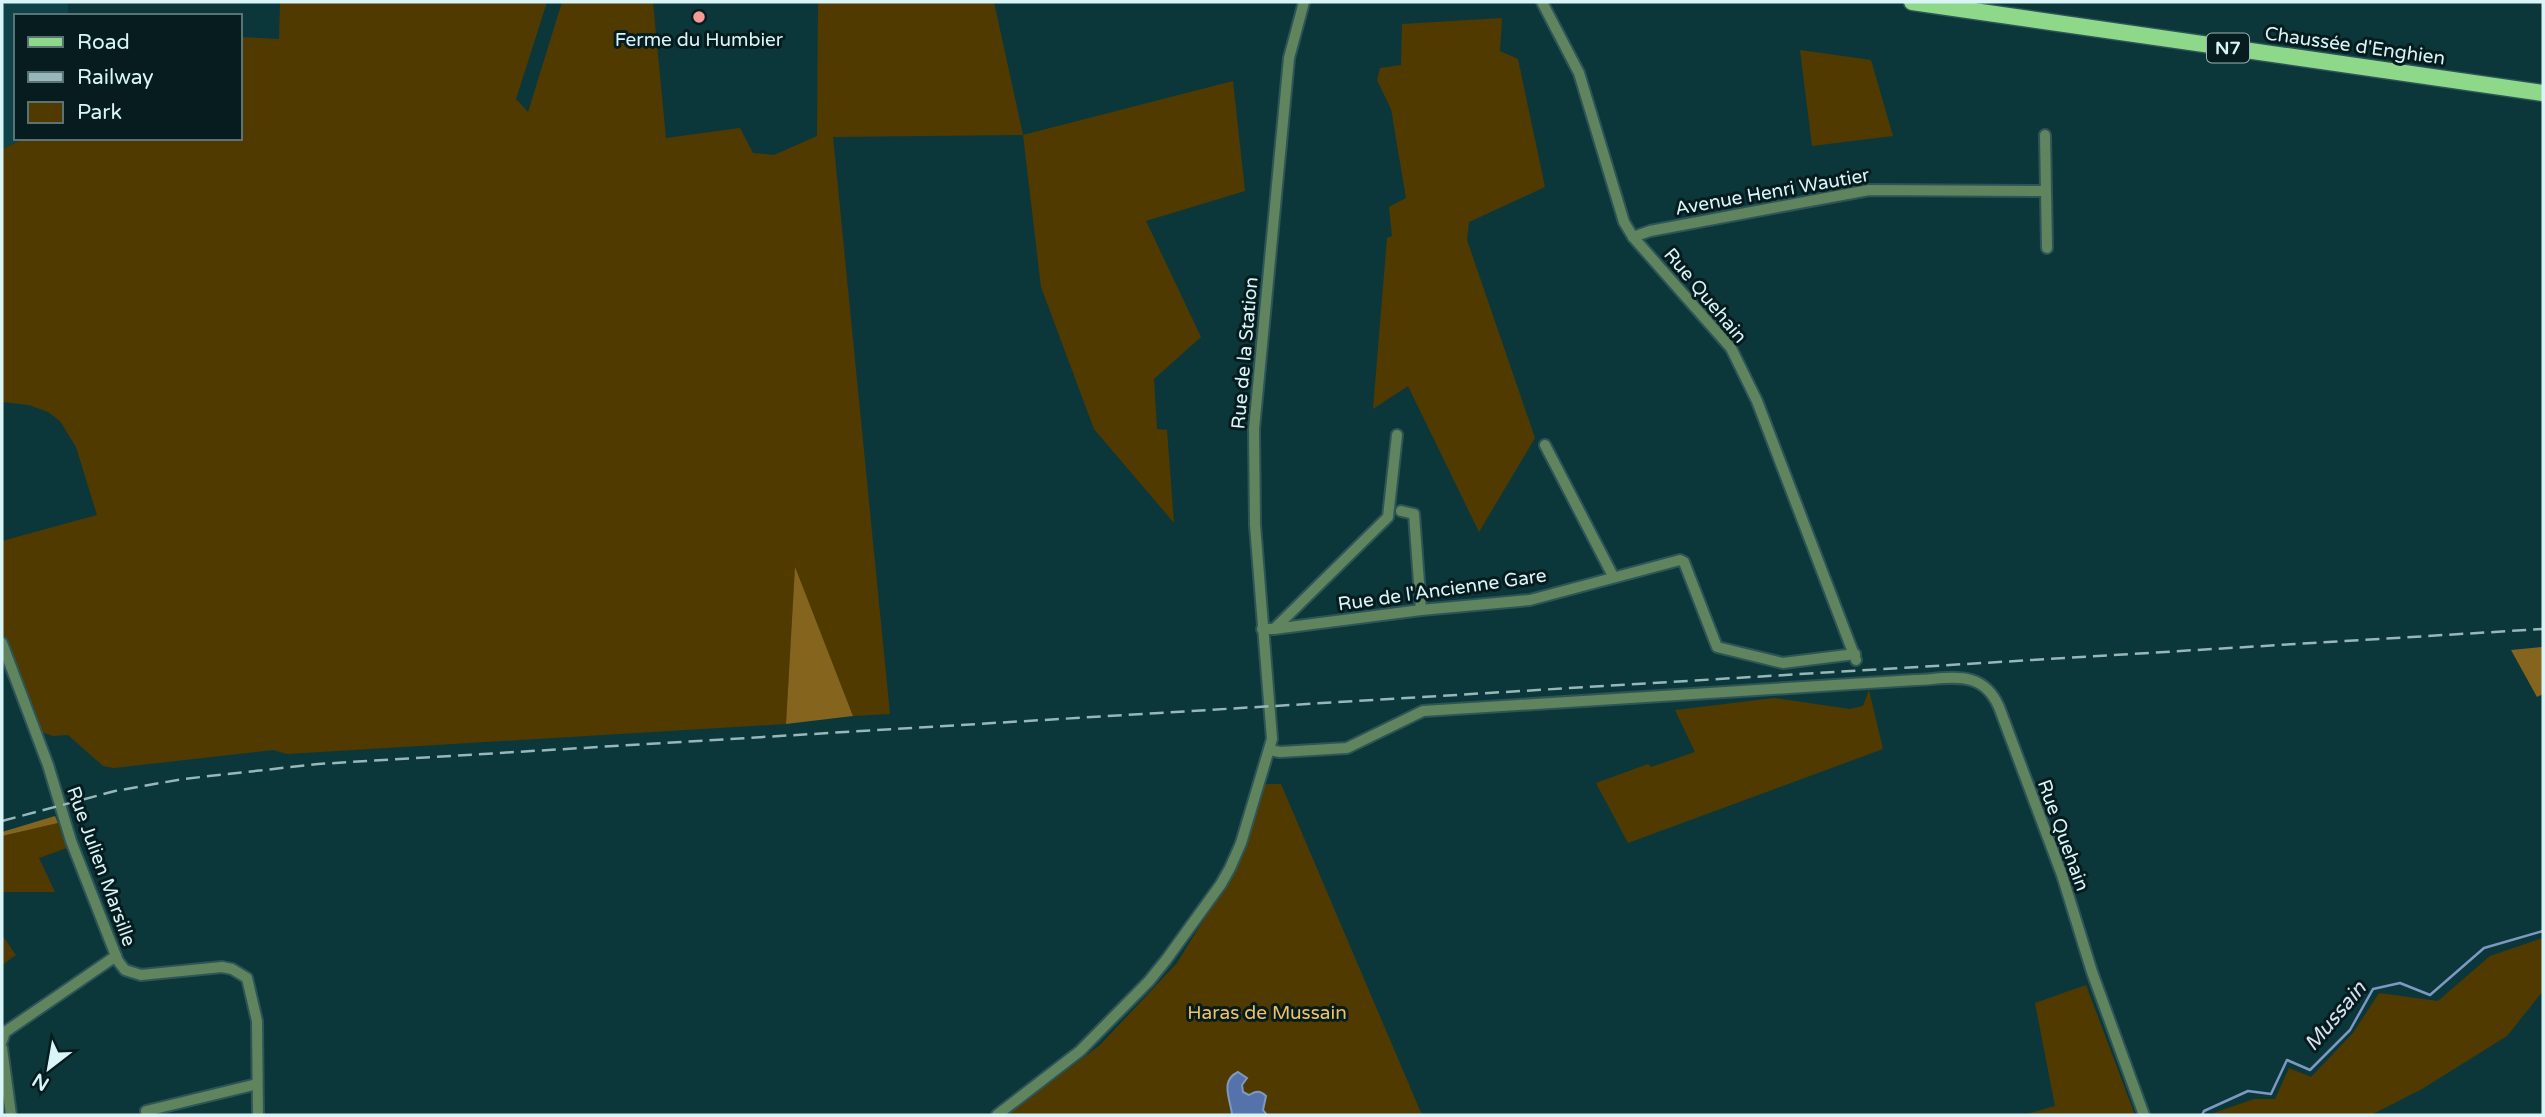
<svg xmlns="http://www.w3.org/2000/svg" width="2545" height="1117" font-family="'Varela Round',sans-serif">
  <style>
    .built { fill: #0e4449 }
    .green { fill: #513a00 }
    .forest { fill: #85641d }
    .water { fill: #5572ab; stroke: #7d99c2; stroke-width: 2 }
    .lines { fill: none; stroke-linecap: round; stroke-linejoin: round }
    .stream { stroke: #7d99c2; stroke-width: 2.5 }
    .street-casing { stroke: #2d5558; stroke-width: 14 }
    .primary-casing { stroke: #2d5558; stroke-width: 19 }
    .street { stroke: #60845e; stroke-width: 10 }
    .primary { stroke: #8dd889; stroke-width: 16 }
    .rail { stroke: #97b7ba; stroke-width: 2.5; stroke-dasharray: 14 7; stroke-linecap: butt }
    .poi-dot { fill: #f59b97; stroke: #061c1e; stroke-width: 2.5 }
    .labels { text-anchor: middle; stroke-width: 6; stroke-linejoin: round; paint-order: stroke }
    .shield { fill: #061c1e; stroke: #9ab4b7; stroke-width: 2 }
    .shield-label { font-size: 18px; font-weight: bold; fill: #daf5f8 }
    .poi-label { font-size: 19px; fill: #daf5f8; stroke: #061c1e }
    .street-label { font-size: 19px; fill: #daf5f8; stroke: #061c1e }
    .park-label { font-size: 19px; fill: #f0c161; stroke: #061c1e }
    .water-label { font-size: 21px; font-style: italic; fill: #d8e1f2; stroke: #061c1e }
  </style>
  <rect width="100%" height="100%" fill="#0c373a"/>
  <polygon class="built" points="2,2 68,2 68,16 16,16 16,138 26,138 2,149"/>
  <g class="green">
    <polygon points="280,2 547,2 516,99 528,112 562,2 653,2 666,138 740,128 753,153 774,155 817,136 818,2 994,2 1023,135 1233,81 1245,191 1146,221 1201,337 1154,379 1157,429 1167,430 1174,523 1094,429 1041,287 1023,135 833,137 890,714 853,716 795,569 786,724 287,754 273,750 114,768 103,766 68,735 53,736 38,731 2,638 2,541 97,515 76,447 60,421 48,412 29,405 2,402 2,149 26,138 240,138 240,37 279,39"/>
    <polygon points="1502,18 1500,51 1518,59 1545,187 1469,222 1467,240 1535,438 1479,532 1408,386 1373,409 1387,238 1392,236 1389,207 1406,198 1391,109 1377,80 1380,68 1401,65 1402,24"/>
    <polygon points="1800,50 1871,60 1893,136 1812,146"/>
    <polygon points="1869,690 1883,749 1628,843 1596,783 1648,764 1651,767 1695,752 1675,710 1774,698 1850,709 1863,706"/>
    <polygon points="1263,784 1281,784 1422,1115 1007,1115 1100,1045 1177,963 1244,854"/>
    <polygon points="58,823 67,848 39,858 55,892 2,892 2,836"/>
    <polygon points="2,935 16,955 2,965"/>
    <polygon points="2543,938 2543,991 2507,1036 2422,1089 2371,1115 2208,1115 2254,1099 2275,1099 2289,1068 2311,1077 2353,1033 2379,993 2438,1001 2490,956"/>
    <polygon points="2086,985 2135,1115 2023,1115 2055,1106 2035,1003"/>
  </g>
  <g class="forest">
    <polygon points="795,567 853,716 786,724"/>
    <polygon points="2543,647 2543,694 2537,697 2511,650"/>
    <polygon points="55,816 58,823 2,836 2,832"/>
  </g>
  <path class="water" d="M1238 1072 1247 1078 1242 1085 1243 1092 1249 1095C1256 1091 1260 1090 1266 1096L1263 1110 1267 1115H1232C1231 1100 1219 1081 1238 1072Z"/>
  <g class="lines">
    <polyline class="stream" points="2202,1115 2204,1111 2248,1091 2271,1094 2287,1060 2310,1070 2350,1030 2373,989 2400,983 2430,995 2484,948 2543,931"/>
    <g class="street-casing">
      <g id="street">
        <polyline points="1542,2 1579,73 1624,222 1633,237 1731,348 1757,401 1856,660"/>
        <polyline points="2045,135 2047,248"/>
        <polyline points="1633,237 1650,231 1869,190 2045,191"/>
        <polyline points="1545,445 1613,576"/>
        <polyline points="1401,511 1414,514 1421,610"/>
        <polyline points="1262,629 1274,629 1421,610 1530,600 1680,560 1684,562 1717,647 1783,663 1855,654"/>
        <polyline points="1274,629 1388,517 1397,435"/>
        <polyline points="2,643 48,765 71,841 118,961 125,970 141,975 222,967 232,969 247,978 257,1021 258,1115"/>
        <path d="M1269 750 1280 752 1347 748 1423 711 1915 680C1950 679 1982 668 1999 707L2062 875 2092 972 2144 1115"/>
        <polyline points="2,1041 5,1032 116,956"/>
        <polyline points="2,1048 11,1115"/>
        <polyline points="146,1111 257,1084"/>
        <polyline points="997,1115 1080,1051 1149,981 1166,960 1221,884 1230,868 1241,843 1272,739 1255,525 1254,429 1289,58 1304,2"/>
      </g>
    </g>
    <g class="primary-casing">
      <polyline id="primary" points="1912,2 2543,93"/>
    </g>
    <use href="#street" class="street"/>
    <use href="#primary" class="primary"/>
    <polyline class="rail" points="2,821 115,791 183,779 318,764 2543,629"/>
  </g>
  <circle class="poi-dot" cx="699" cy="17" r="7"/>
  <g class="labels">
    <rect class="shield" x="2207" y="33.5" width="42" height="29" rx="5"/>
    <g class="shield-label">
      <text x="2228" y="54">N7</text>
    </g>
    <g class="poi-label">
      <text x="699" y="46">Ferme du Humbier</text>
    </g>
    <g class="street-label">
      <text transform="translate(2355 45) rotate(8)" y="7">Chaussée d'Enghien</text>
      <text transform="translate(1772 191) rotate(-10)" y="7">Avenue Henri Wautier</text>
      <text transform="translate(1706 295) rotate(50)" y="7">Rue Quehain</text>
      <text transform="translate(1244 353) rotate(-85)" y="7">Rue de la Station</text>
      <text transform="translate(1442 589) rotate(-8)" y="7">Rue de l'Ancienne Gare</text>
      <text transform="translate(2064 835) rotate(70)" y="7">Rue Quehain</text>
      <text transform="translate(102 866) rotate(70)" y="7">Rue Julien Marsille</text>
    </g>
    <g class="park-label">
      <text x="1267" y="1019">Haras de Mussain</text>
    </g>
    <g class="water-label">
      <text transform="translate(2335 1016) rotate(-50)" y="7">Mussain</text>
    </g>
  </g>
  <rect width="2545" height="1117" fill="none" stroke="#daf5f8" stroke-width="7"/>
  <rect x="14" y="14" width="228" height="126" fill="#061c1e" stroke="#5b7375" stroke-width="2"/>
  <rect x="28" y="37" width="35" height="10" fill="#8dd889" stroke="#5b7375" stroke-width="2"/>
  <text x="77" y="49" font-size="21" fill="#daf5f8">Road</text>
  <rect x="28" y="72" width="35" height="10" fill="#97b7ba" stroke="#5b7375" stroke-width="2"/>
  <text x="77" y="84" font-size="21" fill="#daf5f8">Railway</text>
  <rect x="28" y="102" width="35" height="21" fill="#513a00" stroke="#5b7375" stroke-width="2"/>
  <text x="77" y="119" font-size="21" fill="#daf5f8">Park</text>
  <g transform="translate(49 1068) rotate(211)" stroke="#061c1e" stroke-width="5" paint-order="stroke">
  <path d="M0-5L12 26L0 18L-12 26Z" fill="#daf5f8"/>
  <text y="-10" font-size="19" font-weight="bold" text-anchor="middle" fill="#daf5f8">N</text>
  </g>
</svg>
